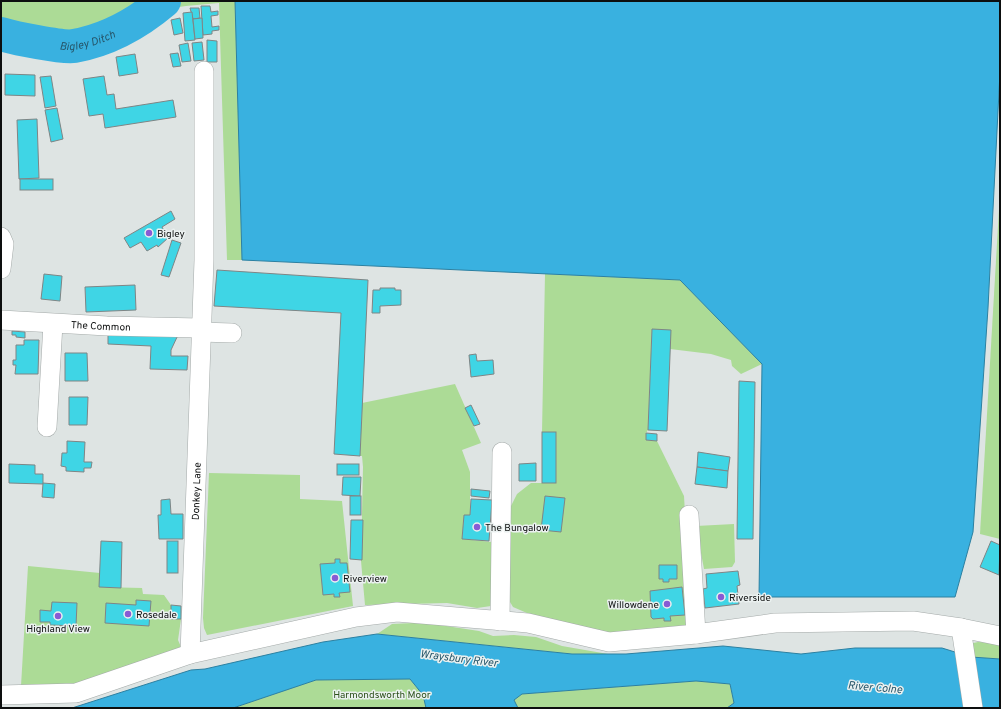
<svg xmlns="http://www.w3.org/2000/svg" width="1001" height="709" font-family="Overpass,sans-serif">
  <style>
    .green { fill: #acdb96 }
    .water { fill: #39b1e0; stroke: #2c80a1 }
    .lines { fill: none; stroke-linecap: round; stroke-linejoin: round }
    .river { stroke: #39b1e0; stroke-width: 34 }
    .building { fill: #3fd5e5; stroke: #7f8585 }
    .minor-casing { stroke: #a4aaa9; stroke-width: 20 }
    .minor { stroke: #fff; stroke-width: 19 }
    .poi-dot { fill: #885bd4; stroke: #ebf1f0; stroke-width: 1.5 }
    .labels { text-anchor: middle; stroke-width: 3; stroke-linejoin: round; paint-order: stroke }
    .poi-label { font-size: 10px; fill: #0d0f0f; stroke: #ebf1f0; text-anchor: start }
    .street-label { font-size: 10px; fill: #0d0f0f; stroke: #ebf1f0 }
    .park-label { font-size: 10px; fill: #2e521c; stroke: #ebf1f0 }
    .water-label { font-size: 11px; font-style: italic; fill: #26566a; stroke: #ebf1f0 }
  </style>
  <rect width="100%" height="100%" fill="#dee4e3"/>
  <g class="green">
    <polygon points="1,1 235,1 242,260 227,260 219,3 186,6 152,11 130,26 105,37 84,43 10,37 1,34"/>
    <polygon points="1000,192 1000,539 980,534"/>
    <polygon points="545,274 680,280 762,364 741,374 732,366 731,360 711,354 670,349 652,330 648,430 646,433 646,440 657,441 684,496 689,582 686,625 608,635 534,616 513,607 510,602 509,510 517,494 531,483 556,483 556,432 542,432"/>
    <polygon points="455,384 481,443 462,450 470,472 470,515 464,515 462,539 492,542 491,606 477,608 447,603 365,605 361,561 363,467 362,456 360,456 362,403"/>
    <polygon points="209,473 300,475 300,499 342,501 353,606 207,635 204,628 203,618"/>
    <polygon points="734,524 735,562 732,567 704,569 696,526"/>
    <polygon points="28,566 100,573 100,587 142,588 143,594 164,595 171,605 171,618 181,619 178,640 181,647 75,684 21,686"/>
    <polygon points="413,623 433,624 479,631 493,636 514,635 536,637 562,646 608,654 572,654 377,634 392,624"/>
    <polygon points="978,642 1000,643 1000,659 971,657 969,644"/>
    <polygon points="410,679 423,695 426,708 233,708 316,680"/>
    <polygon points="696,681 730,684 734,703 727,708 518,708 514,700 522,694"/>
  </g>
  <g class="water">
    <polygon points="235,1 1000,1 1000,72 988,308 973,532 955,597 759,597 762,364 680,280 242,260"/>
    <polygon points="377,634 572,654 626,654 723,646 801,654 855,648 942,648 971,657 1000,659 1000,708 727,708 734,703 730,684 696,681 522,694 514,700 518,708 426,708 423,695 410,679 316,680 233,708 72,708 191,670 205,669 323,642"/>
  </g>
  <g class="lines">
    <path class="river" id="s1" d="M1 34C14 38 63 48 74 46 108 40 138 23 164 1"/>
  </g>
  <g class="building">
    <polygon points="201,6 210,6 211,12 218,11 218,15 211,16 212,27 219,26 219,30 212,31 212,34 203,35"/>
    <polygon points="190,8 199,8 200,18 193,19"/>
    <polygon points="192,12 195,40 185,41 183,13"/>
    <polygon points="180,18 183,33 174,35 171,20"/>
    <polygon points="202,18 203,38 195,39 193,19"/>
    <polygon points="207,40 217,41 217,62 207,62"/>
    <polygon points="202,42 204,60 194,61 192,43"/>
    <polygon points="188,43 191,61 182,62 179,45"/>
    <polygon points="178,53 181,66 173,67 170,54"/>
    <polygon points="135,54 138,73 119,76 116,57"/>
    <polygon points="5,74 35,75 35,96 5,95"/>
    <polygon points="51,76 56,106 45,108 40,77"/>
    <polygon points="104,76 107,95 114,94 116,109 173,100 176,117 105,128 103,114 89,116 83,79"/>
    <polygon points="57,108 63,139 51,142 45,110"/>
    <polygon points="37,119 39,178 19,179 17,120"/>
    <rect x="20" y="179" width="33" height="11"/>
    <polygon points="171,211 175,219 162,227 168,238 158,247 157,245 147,251 141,242 130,248 124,238"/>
    <polygon points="172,240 181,243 169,277 161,275"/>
    <polygon points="217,270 368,280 360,456 334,454 341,313 214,306"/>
    <polygon points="44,274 62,276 60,301 41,299"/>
    <polygon points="135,285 136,310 86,312 85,287"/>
    <polygon points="380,288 395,288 395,290 401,290 401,305 380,306 380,313 372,313 373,290 380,290"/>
    <polygon points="652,329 671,330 667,431 648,430"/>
    <polygon points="12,331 25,332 25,338 16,337 16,335 12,335"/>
    <polygon points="108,333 178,335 171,350 171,356 188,356 187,370 150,369 151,346 108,344"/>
    <polygon points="24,340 39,340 38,374 15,374 16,365 13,365 13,360 16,360 16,345 24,345"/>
    <polygon points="65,353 87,353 88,381 65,381"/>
    <polygon points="476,354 477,361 493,360 494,374 471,377 469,355"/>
    <polygon points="739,381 755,382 753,539 737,539"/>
    <polygon points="69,397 88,397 87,425 69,425"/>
    <polygon points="471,405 480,424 474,426 465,408"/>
    <rect x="542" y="432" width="14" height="51"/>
    <polygon points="646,433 657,434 657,441 646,440"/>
    <polygon points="67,441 85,442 84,462 92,462 91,468 84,468 84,472 66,471 66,467 61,466 62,453 67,453"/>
    <polygon points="698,452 730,457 728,471 697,467"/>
    <polygon points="536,463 536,481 519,481 519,464"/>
    <polygon points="9,464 35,465 35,474 43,474 43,484 9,483"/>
    <rect x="337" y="464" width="22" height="11"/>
    <polygon points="697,467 728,471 727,488 695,484"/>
    <polygon points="343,477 361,477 360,496 342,495"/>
    <polygon points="43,483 55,484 54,498 42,497"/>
    <polygon points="471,489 490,491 489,498 471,496"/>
    <rect x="350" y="496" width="11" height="19"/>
    <polygon points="545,496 565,498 561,532 541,530"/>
    <polygon points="170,499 171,514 183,514 183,539 159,539 158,515 161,515 161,500"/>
    <polygon points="471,499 492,500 489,541 462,539 464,515 470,515"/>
    <polygon points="351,520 363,520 362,560 350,559"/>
    <polygon points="101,541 122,542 121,588 99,587"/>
    <rect x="167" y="541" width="11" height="32"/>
    <polygon points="991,541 1000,545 999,575 980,567"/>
    <polygon points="335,559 340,559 340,563 347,563 350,592 339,593 340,597 334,597 334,594 323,595 320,564 335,563"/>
    <polygon points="659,565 677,565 677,579 669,579 669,582 663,582 663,579 659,579"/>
    <polygon points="738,571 740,585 737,586 739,604 705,608 703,589 707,588 706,574"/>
    <polygon points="682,587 685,615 670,616 671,621 664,621 664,618 653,619 651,617 650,591"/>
    <polygon points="136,600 151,601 149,626 105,623 106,603 136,605"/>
    <polygon points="52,602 77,603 76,626 50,625 50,622 40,622 40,610 51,611"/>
    <polygon points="171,605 181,606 181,619 171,619"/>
  </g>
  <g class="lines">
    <g class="minor-casing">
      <g id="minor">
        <polyline points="1,237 4,244 1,269"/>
        <path id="s2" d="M1 320 107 326 200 328"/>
        <polyline points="200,332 232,333"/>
        <polyline points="47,427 53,324"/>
        <polyline points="689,515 696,634"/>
        <polyline points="500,621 502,452"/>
        <polyline points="961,628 1000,636"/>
        <path id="s3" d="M190 654 204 260V71"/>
        <polyline points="1,695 76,693 190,654 356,617 397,612 528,623 609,642 696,634 775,623 913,621 961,628 973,708"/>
      </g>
    </g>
    <use href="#minor" class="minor"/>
  </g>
  <g class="poi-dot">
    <circle cx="149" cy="233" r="4"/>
    <circle cx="477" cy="527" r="4"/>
    <circle cx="335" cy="578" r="4"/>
    <circle cx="721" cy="597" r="4"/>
    <circle cx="667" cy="604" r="4"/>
    <circle cx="128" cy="614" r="4"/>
    <circle cx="58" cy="616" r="4"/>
  </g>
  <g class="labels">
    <g class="poi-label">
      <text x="157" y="237">Bigley</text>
      <text x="485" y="531">The Bungalow</text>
      <text x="343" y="582">Riverview</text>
      <text x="729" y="601">Riverside</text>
      <text x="659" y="608" text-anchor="end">Willowdene</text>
      <text x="136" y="618">Rosedale</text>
      <text x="58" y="632" text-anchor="middle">Highland View</text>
    </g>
    <g class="street-label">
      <text dy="4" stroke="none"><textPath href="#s2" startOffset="100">The Common</textPath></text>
      <text dy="4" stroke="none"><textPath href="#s3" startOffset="163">Donkey Lane</textPath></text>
    </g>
    <g class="park-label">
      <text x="382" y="698">Harmondsworth Moor</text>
    </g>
    <g class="water-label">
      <text dy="4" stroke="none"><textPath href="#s1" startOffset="88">Bigley Ditch</textPath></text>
      <text transform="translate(459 658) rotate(7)" y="4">Wraysbury River</text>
      <text transform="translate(875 687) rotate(5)" y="4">River Colne</text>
    </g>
  </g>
  <rect width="1001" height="709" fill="none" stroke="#0d0f0f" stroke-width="4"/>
</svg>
